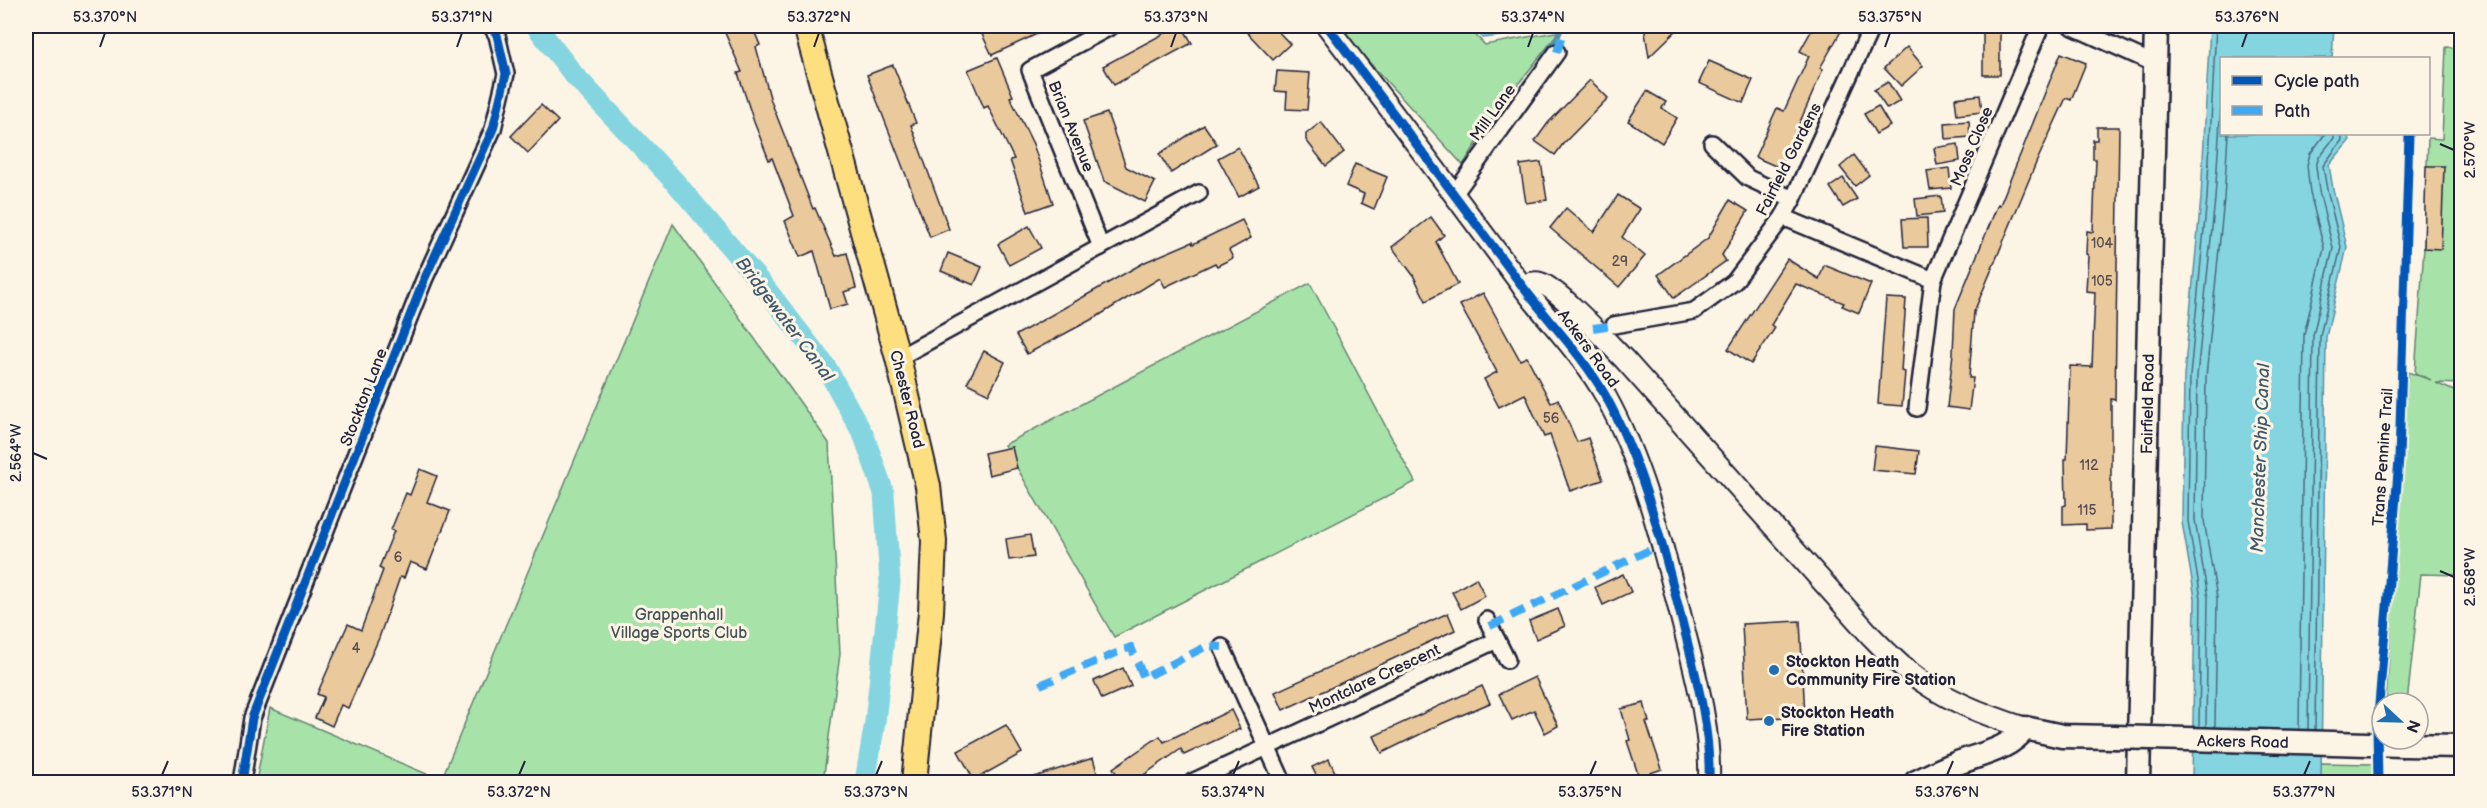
<svg xmlns="http://www.w3.org/2000/svg" width="2487" height="808" font-family="'Balsamiq Sans',sans-serif">
  <style>
    .green { fill: #a7e3a9; stroke: #648272; stroke-width: 1.5 }
    .water { fill: #85d5e1; stroke: #5d8d9f; stroke-width: 1.5 }
    .lines { fill: none; stroke-linecap: round; stroke-linejoin: round }
    .shore { stroke: #4a6a7d; stroke-width: 1.5 }
    .stream { stroke: #5d8d9f; stroke-width: 6 }
    .canal { stroke: #85d5e1; stroke-width: 21 }
    .building { fill: #eaca9c; stroke: #22223b; stroke-width: 1.5 }
    .minor-casing { stroke: #22223b; stroke-width: 20 }
    .tertiary-casing { stroke: #22223b; stroke-width: 24 }
    .secondary-casing { stroke: #22223b; stroke-width: 27 }
    .primary-casing { stroke: #22223b; stroke-width: 28 }
    .minor { stroke: #fcf5e5; stroke-width: 15 }
    .tertiary { stroke: #fcf5e5; stroke-width: 20 }
    .secondary { stroke: #fcf5e5; stroke-width: 22 }
    .primary { stroke: #fedf80; stroke-width: 24 }
    .secondary-bridge-casing { stroke: #22223b; stroke-width: 27; stroke-linecap: butt }
    .secondary-bridge { stroke: #fcf5e5; stroke-width: 22 }
    .quiet { stroke: #3fa9f5; stroke-width: 8; stroke-dasharray: 15 8; stroke-linecap: butt }
    .cycleway-casing { stroke: #fcf5e5; stroke-width: 13 }
    .cycleway { stroke: #0057b8; stroke-width: 9 }
    .ticks { fill: none; stroke: #22223b; stroke-width: 2 }
    .poi-dot { fill: #1f6fb2; stroke: #fcf5e5; stroke-width: 2 }
    .labels { text-anchor: middle; stroke-width: 6; stroke-linejoin: round; paint-order: stroke }
    .number-label { font-size: 14px; fill: #544c53 }
    .street-label { font-size: 16px; fill: #22223b; stroke: #fcf5e5 }
    .park-label { font-size: 16px; fill: #435256; stroke: #fcf5e5 }
    .poi-label { font-size: 16px; font-weight: bold; fill: #22223b; stroke: #fcf5e5; text-anchor: start }
    .water-label { font-size: 18px; font-style: italic; fill: #40586d; stroke: #fcf5e5 }
    .neatline { fill: none; stroke: #22223b; stroke-width: 2 }
    .ticks-label { font-size: 15px; text-anchor: middle; fill: #22223b }
  </style>
  <rect width="100%" height="100%" fill="#fcf5e5"/>
  <filter id="ink" filterUnits="userSpaceOnUse"><feTurbulence type="fractalNoise" baseFrequency=".0167" numOctaves="2"/><feDisplacementMap in="SourceGraphic" scale="12" xChannelSelector="R" yChannelSelector="G"/><feConvolveMatrix kernelMatrix="1 2 1 2 8 2 1 2 1" color-interpolation-filters="sRGB"/></filter>
  <g filter="url(#ink)">
    <g class="green">
      <polygon points="1336,26 1467,26 1485,45 1560,31 1500,107 1463,165"/>
      <polygon points="2446,47 2461,48 2461,384 2436,383 2461,394 2461,417 2459,418 2458,428 2462,430 2461,575 2421,574 2407,703 2386,703 2408,372 2431,380 2415,373 2424,248 2428,138 2442,139"/>
      <polygon points="673,224 829,443 840,654 823,782 256,782 270,708 441,780"/>
      <polygon points="1310,283 1415,482 1114,637 1004,445"/>
      <polygon points="2321,763 2373,764 2373,782 2321,782"/>
    </g>
    <g class="water">
      <polygon points="1476,26 1525,26 1500,36 1482,38"/>
      <polygon points="2210,26 2334,26 2332,58 2222,58 2222,134 2346,134 2350,140 2329,165 2333,189 2347,247 2326,337 2321,782 2192,782 2195,598 2182,522 2184,376 2201,198"/>
    </g>
    <g class="lines">
      <g class="shore">
        <polyline points="2199,727 2201,598 2188,521 2190,376 2207,198 2216,26"/>
        <polyline points="2206,727 2208,598 2195,520 2197,376 2215,199 2222,89"/>
        <polyline points="2215,727 2217,598 2204,520 2206,377 2224,199 2228,134"/>
        <polyline points="2299,729 2304,335 2324,248 2310,193 2307,165 2310,154 2325,134"/>
        <polyline points="2308,730 2313,336 2333,248 2319,191 2316,166 2319,157 2334,138 2334,134"/>
        <polyline points="2315,730 2320,336 2341,247 2327,190 2323,166 2342,140 2341,134"/>
      </g>
      <polyline class="stream" points="1548,52 1556,40 1562,26"/>
      <polyline class="canal" points="536,26 574,75 676,183 766,289 826,367 864,436 884,493 890,583 875,722 865,782"/>
    </g>
    <g class="building">
      <polygon points="722,26 752,26 760,45 756,47 771,101 813,209 815,208 836,256 847,253 856,288 844,292 848,304 830,309 814,251 800,257 785,221 794,216 772,158 769,160 754,122 738,73 742,72"/>
      <polygon points="989,26 1054,26 992,55 980,30"/>
      <polygon points="1178,26 1182,26 1192,43 1114,85 1103,66"/>
      <polygon points="1241,26 1273,26 1290,44 1273,60"/>
      <polygon points="1644,26 1681,26 1649,57"/>
      <polygon points="1814,26 1844,26 1820,68 1823,69 1780,168 1755,157 1777,108 1784,111 1809,56 1800,51"/>
      <rect x="1983" y="26" width="17" height="49"/>
      <polygon points="1907,47 1923,66 1901,86 1884,68"/>
      <polygon points="2061,53 2086,63 2071,100 2066,98 2036,163 1974,312 1969,378 1973,378 1969,410 1947,407 1953,353 1955,309 1998,204 2000,205"/>
      <polygon points="997,58 1013,96 1010,97 1033,144 1053,203 1028,212 1010,160 1014,159 988,106 984,108 968,70"/>
      <polygon points="1709,61 1753,80 1743,103 1699,83"/>
      <polygon points="893,65 916,123 911,125 949,229 930,237 867,75"/>
      <polygon points="1277,71 1310,73 1307,110 1286,109 1287,92 1275,91"/>
      <polygon points="1590,80 1608,98 1563,144 1555,155 1535,141 1548,123"/>
      <polygon points="1888,82 1900,101 1887,109 1874,90"/>
      <polygon points="1647,91 1666,102 1662,108 1677,118 1662,143 1628,121"/>
      <polygon points="1980,95 1982,112 1957,115 1955,98"/>
      <polygon points="541,105 558,121 528,153 511,136"/>
      <polygon points="1878,106 1890,126 1876,134 1864,114"/>
      <polygon points="1107,113 1126,167 1155,182 1145,202 1104,181 1083,121"/>
      <polygon points="1969,121 1970,137 1946,139 1945,123"/>
      <polygon points="1321,122 1344,152 1326,166 1306,140 1306,134"/>
      <polygon points="1204,125 1217,144 1171,173 1159,154"/>
      <polygon points="2097,127 2119,127 2115,400 2111,399 2111,529 2086,530 2086,524 2063,525 2063,506 2066,505 2065,459 2067,459 2070,366 2092,367 2095,292 2086,291 2088,255 2086,254 2087,231 2093,232 2096,159 2093,159 2093,140 2097,140"/>
      <polygon points="1958,144 1960,161 1937,165 1934,148"/>
      <polygon points="1238,147 1259,186 1239,197 1218,158"/>
      <polygon points="1854,155 1869,175 1855,186 1840,167"/>
      <polygon points="1541,162 1547,200 1526,203 1520,165"/>
      <polygon points="1355,164 1387,177 1374,209 1361,203 1364,194 1346,186"/>
      <polygon points="2426,166 2444,166 2441,249 2424,248"/>
      <polygon points="1949,168 1951,188 1930,190 1927,171"/>
      <polygon points="1843,178 1857,199 1843,207 1830,187"/>
      <polygon points="1618,195 1640,209 1622,237 1645,256 1619,287 1550,228 1566,208 1594,232"/>
      <polygon points="1941,196 1943,213 1917,216 1915,199"/>
      <polygon points="1730,200 1748,211 1722,255 1726,261 1674,298 1658,275 1708,238"/>
      <polygon points="1431,217 1444,235 1436,242 1458,284 1426,301 1413,275 1392,247"/>
      <polygon points="1927,218 1928,247 1904,247 1902,219"/>
      <polygon points="1242,220 1251,238 1229,250 1233,258 1217,266 1215,263 1165,287 1160,278 1098,316 1027,354 1016,335 1145,262 1192,242 1193,244"/>
      <polygon points="1029,226 1041,248 1009,265 998,244"/>
      <polygon points="948,253 982,267 974,285 941,271"/>
      <polygon points="1787,259 1819,279 1824,265 1871,284 1859,313 1842,306 1844,303 1796,284 1771,325 1775,328 1751,364 1728,349"/>
      <polygon points="1483,293 1520,360 1527,357 1551,403 1558,399 1577,442 1588,438 1603,480 1570,491 1550,435 1544,437 1525,394 1499,407 1484,379 1497,372 1460,305"/>
      <polygon points="1886,298 1906,299 1901,371 1905,372 1902,406 1878,404"/>
      <polygon points="984,351 1005,362 989,394 967,383"/>
      <polygon points="1875,446 1919,451 1916,474 1872,470"/>
      <polygon points="1012,447 1017,468 989,475 984,453"/>
      <polygon points="420,469 437,476 427,502 450,511 427,569 410,562 404,578 400,577 379,638 348,708 341,705 332,726 315,718 324,697 317,694 348,624 361,630 383,570 379,568 394,531 391,530 406,493 410,495"/>
      <polygon points="1030,535 1034,557 1009,560 1006,539"/>
      <polygon points="1623,574 1631,592 1603,605 1595,587"/>
      <polygon points="1476,578 1485,596 1461,609 1452,592"/>
      <polygon points="1558,609 1565,626 1536,639 1529,621"/>
      <polygon points="1448,613 1455,630 1283,710 1275,692"/>
      <polygon points="1800,621 1805,716 1747,719 1742,624"/>
      <polygon points="1123,668 1131,686 1102,699 1094,681"/>
      <polygon points="1535,677 1558,726 1545,733 1534,710 1512,720 1499,694"/>
      <polygon points="1482,686 1490,703 1443,723 1382,753 1374,736"/>
      <polygon points="1644,703 1649,722 1646,722 1662,769 1639,777 1627,741 1630,740 1621,709"/>
      <polygon points="1231,710 1240,729 1184,755 1181,749 1132,783 1122,783 1113,768 1160,736 1164,742"/>
      <polygon points="1006,725 1022,753 974,780 958,751"/>
      <polygon points="1093,758 1099,779 1087,783 1028,783 1028,779"/>
      <polygon points="1329,759 1340,783 1320,783 1312,767"/>
    </g>
    <g class="lines">
      <g class="minor-casing">
        <g id="minor">
          <polyline points="2071,26 2155,64"/>
          <polyline points="1712,143 1748,178 1793,199"/>
          <polyline points="1455,193 1557,52"/>
          <polyline points="1783,217 1933,280 2041,26"/>
          <polyline points="1101,247 1030,70 1112,26"/>
          <polyline points="1614,325 1694,311 1734,282 1783,217 1793,199 1872,26"/>
          <polyline points="898,358 1199,193"/>
          <polyline points="1917,408 1933,280"/>
          <polyline points="1487,620 1507,660"/>
          <polyline points="1222,647 1283,782"/>
          <polyline points="242,782 252,718 424,280 493,129 506,74 497,35 491,26"/>
          <polyline points="1192,782 1497,640"/>
        </g>
      </g>
      <g class="tertiary-casing">
        <g id="tertiary">
          <path d="M1327 26C1392 111 1456 197 1520 283 1548 321 1582 354 1605 395 1642 462 1661 539 1680 613 1694 669 1711 725 1709 782"/>
          <path d="M1522 286C1528 284 1534 281 1540 283 1557 287 1609 344 1624 359L1871 636C1883 648 1895 661 1908 671 1942 699 1985 715 2025 728"/>
        </g>
      </g>
      <g class="secondary-casing">
        <g id="secondary">
          <polyline points="2403,745 2462,746"/>
          <path d="M1916 782C1929 776 1941 769 1955 764 1980 754 2009 750 2025 728L2062 736 2114 737"/>
          <polyline points="2138,782 2156,26"/>
        </g>
      </g>
      <g class="primary-casing">
        <polyline id="primary" points="806,26 898,358 928,486 934,541 931,612 914,782"/>
      </g>
      <use href="#minor" class="minor"/>
      <use href="#tertiary" class="tertiary"/>
      <use href="#secondary" class="secondary"/>
      <use href="#primary" class="primary"/>
      <g class="secondary-bridge-casing">
        <polyline id="secondary-bridge" points="2114,737 2403,745"/>
      </g>
      <use href="#secondary-bridge" class="secondary-bridge"/>
      <g class="quiet">
        <polyline points="1557,52 1565,26"/>
        <polyline points="1593,328 1614,325"/>
        <polyline points="1490,626 1662,544"/>
        <polyline points="1040,685 1131,647 1144,678 1207,646 1222,647"/>
      </g>
      <g class="cycleway-casing">
        <g id="cycleway">
          <path d="M1327 26C1392 111 1456 197 1520 283 1548 321 1582 354 1605 395 1642 462 1661 539 1680 613 1694 669 1711 725 1709 782"/>
          <polyline points="242,782 252,718 424,280 493,129 506,74 497,35 491,26"/>
          <polyline points="2378,782 2377,729 2399,459 2409,134"/>
        </g>
      </g>
      <use href="#cycleway" class="cycleway"/>
    </g>
  </g>
  <path class="ticks" d="M100 47 105 33M457 47 462 33M814 47 819 33M1171 47 1176 33M1528 47 1533 33M1885 47 1890 33M2242 47 2247 33M2440 144 2454 150M33 453 47 459M2440 571 2454 577M162 775 168 761M519 775 525 761M876 775 882 761M1233 775 1239 761M1590 775 1596 761M1947 775 1953 761M2304 775 2310 761"/>
  <g class="poi-dot">
    <circle cx="1774" cy="670" r="6"/>
    <circle cx="1769" cy="721" r="6"/>
  </g>
  <g class="labels">
    <g class="number-label">
      <text x="2102" y="248">104</text>
      <text x="1620" y="266">29</text>
      <text x="2102" y="286">105</text>
      <text x="1551" y="423">56</text>
      <text x="2089" y="470">112</text>
      <text x="2087" y="515">115</text>
      <text x="398" y="562">6</text>
      <text x="356" y="653">4</text>
    </g>
    <g class="street-label">
      <text transform="translate(1492 112) rotate(-54)" y="6">Mill Lane</text>
      <text transform="translate(1072 126) rotate(68)" y="6">Brian Avenue</text>
      <text transform="translate(1971 146) rotate(-67)" y="6">Moss Close</text>
      <text transform="translate(1788 159) rotate(-63)" y="6">Fairfield Gardens</text>
      <text transform="translate(1589 348) rotate(54)" y="6">Ackers Road</text>
      <text transform="translate(363 397) rotate(-69)" y="6">Stockton Lane</text>
      <text transform="translate(908 399) rotate(76)" y="6">Chester Road</text>
      <text transform="translate(2147 404) rotate(-89)" y="6">Fairfield Road</text>
      <text transform="translate(2382 457) rotate(-86)" y="6">Trans Pennine Trail</text>
      <text transform="translate(1374 678) rotate(-25)" y="6">Montclare Crescent</text>
      <text transform="translate(2243 741) rotate(1)" y="6">Ackers Road</text>
    </g>
    <g class="park-label">
      <text x="679" y="620">Grappenhall<tspan x="679" dy="18">Village Sports Club</tspan></text>
    </g>
    <g class="poi-label">
      <text x="1786" y="667">Stockton Heath<tspan x="1786" dy="18">Community Fire Station</tspan></text>
      <text x="1781" y="718">Stockton Heath<tspan x="1781" dy="18">Fire Station</tspan></text>
    </g>
    <g class="water-label">
      <text transform="translate(785 319) rotate(53)" y="6">Bridgewater Canal</text>
      <text transform="translate(2260 458) rotate(-88)" y="6">Manchester Ship Canal</text>
    </g>
  </g>
  <rect width="2487" height="808" fill="none" stroke="#fcf5e5" stroke-width="66"/>
  <rect x="2220" y="57" width="210" height="78" fill="#fcf5e5" stroke="#a5a1a1" stroke-width="1.5"/>
  <rect x="2232" y="76" width="30" height="9" fill="#0057b8" stroke="#a5a1a1" stroke-width="1.5"/>
  <text x="2274" y="87" font-size="18" fill="#22223b">Cycle path</text>
  <rect x="2232" y="106" width="30" height="9" fill="#3fa9f5" stroke="#a5a1a1" stroke-width="1.5"/>
  <text x="2274" y="117" font-size="18" fill="#22223b">Path</text>
  <g transform="translate(2400 721) rotate(112)"><circle r="28" fill="#fcf5e5" stroke="#a5a1a1" stroke-width="1.5"/>
  <path d="M0-4.5L10 22L0 15L-10 22Z" fill="#1f6fb2"/>
  <text y="-9" font-size="16" font-weight="bold" text-anchor="middle" fill="#22223b">N</text>
  </g>
  <rect x="33" y="33" width="2421" height="742" class="neatline"/>
  <g class="ticks-label">
    <text x="105" y="22">53.370°N</text>
    <text x="462" y="22">53.371°N</text>
    <text x="819" y="22">53.372°N</text>
    <text x="1176" y="22">53.373°N</text>
    <text x="1533" y="22">53.374°N</text>
    <text x="1890" y="22">53.375°N</text>
    <text x="2247" y="22">53.376°N</text>
    <text transform="translate(2470 150) rotate(-90)" y="5">2.570°W</text>
    <text transform="translate(16 453) rotate(-90)" y="5">2.564°W</text>
    <text transform="translate(2470 577) rotate(-90)" y="5">2.568°W</text>
    <text x="162" y="797">53.371°N</text>
    <text x="519" y="797">53.372°N</text>
    <text x="876" y="797">53.373°N</text>
    <text x="1233" y="797">53.374°N</text>
    <text x="1590" y="797">53.375°N</text>
    <text x="1947" y="797">53.376°N</text>
    <text x="2304" y="797">53.377°N</text>
  </g>
</svg>
